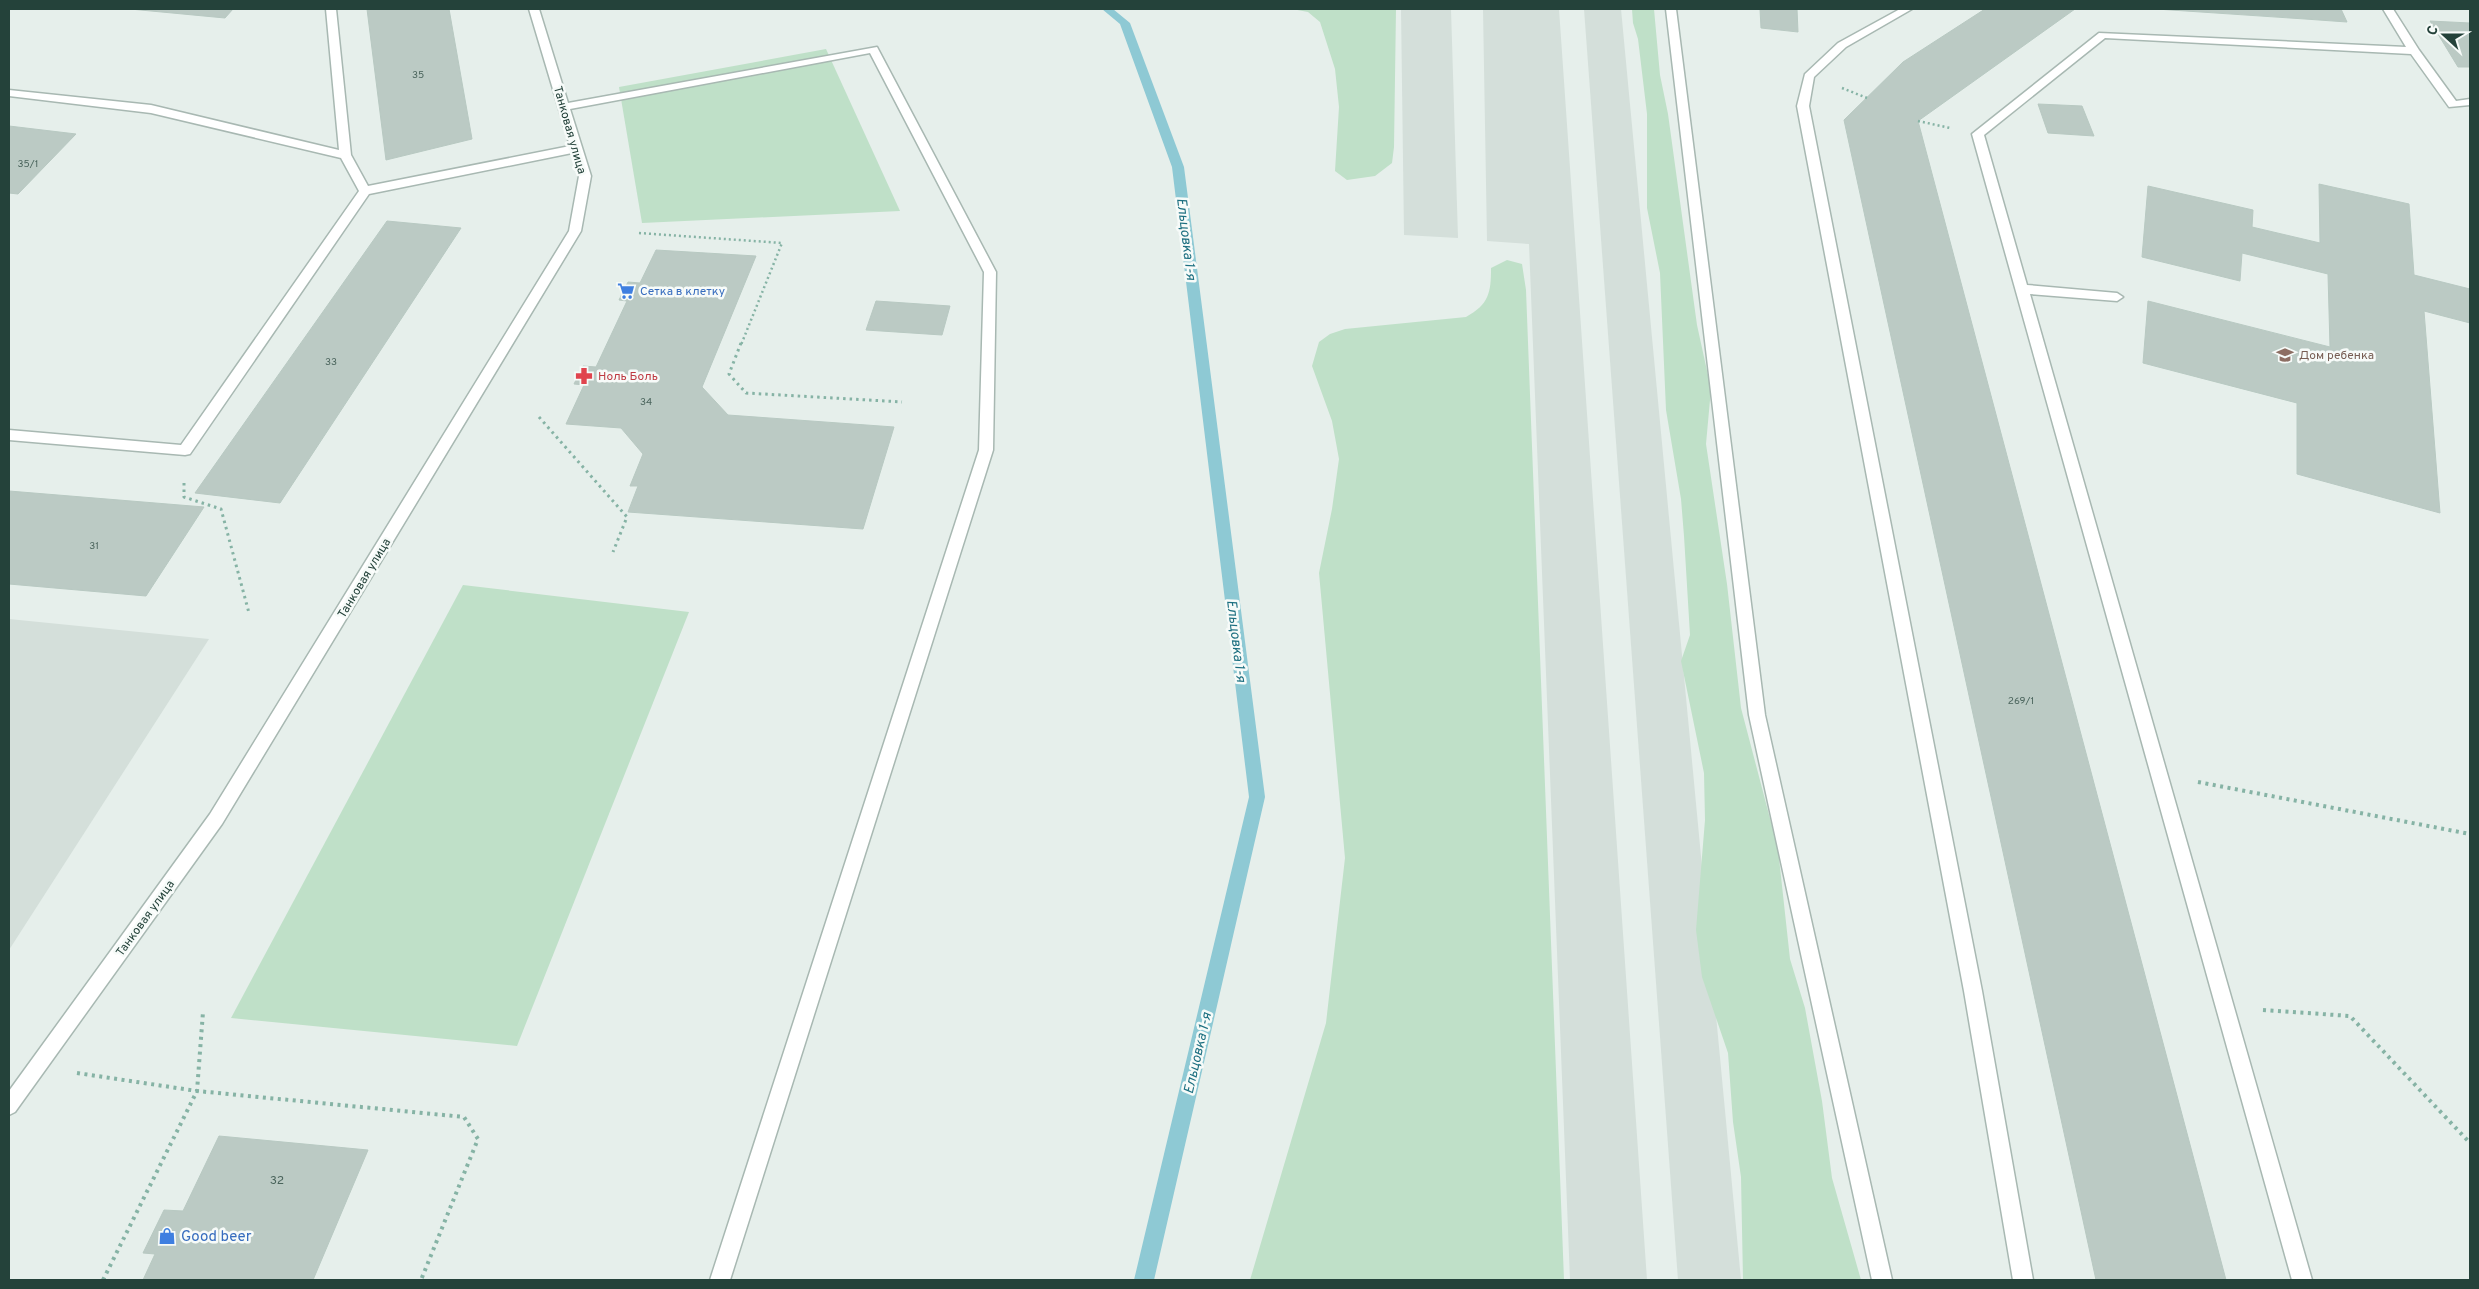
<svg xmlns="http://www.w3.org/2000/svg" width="2479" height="1289" font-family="Overpass,sans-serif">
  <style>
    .built { fill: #d4dfda }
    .green { fill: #bfe0c8 }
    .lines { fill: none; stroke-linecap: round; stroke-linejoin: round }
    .stream { fill: #8ec9d4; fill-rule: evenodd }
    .building { fill: #bbcac4; stroke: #b8c9c2 }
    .minor-casing { stroke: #a8b8b2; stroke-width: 3 }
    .path-far2 { stroke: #86b3a5; stroke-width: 2.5; stroke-dasharray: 2 3; stroke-linecap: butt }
    .path-far1 { stroke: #86b3a5; stroke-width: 3; stroke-dasharray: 2.5 4; stroke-linecap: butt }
    .path { stroke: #86b3a5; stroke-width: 4; stroke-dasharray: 3 4.5; stroke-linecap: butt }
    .minor { fill: #fff; fill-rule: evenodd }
    .labels { text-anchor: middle; stroke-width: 5; stroke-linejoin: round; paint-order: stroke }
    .number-label { font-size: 10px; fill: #4a645c }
    .street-label { font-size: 12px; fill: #24423a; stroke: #f7fbf9 }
    .shop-label { font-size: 12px; fill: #366cbe; stroke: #f7fbf9; text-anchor: start }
    .education-label { font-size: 12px; fill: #785e54; stroke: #f7fbf9; text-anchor: start }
    .health-label { font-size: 12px; fill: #be3a42; stroke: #f7fbf9; text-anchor: start }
    .near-number-label { font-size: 12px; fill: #4a645c }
    .water-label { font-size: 14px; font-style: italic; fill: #1c6f80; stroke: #f7fbf9 }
    .near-shop-label { font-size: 15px; fill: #366cbe; stroke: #f7fbf9; text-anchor: start }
  </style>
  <rect width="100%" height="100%" fill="#e6efeb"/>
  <g class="built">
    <polygon points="1401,9 1451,9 1458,238 1404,235"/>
    <polygon points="1483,9 1559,9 1647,1280 1570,1280 1529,244 1487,241"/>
    <polygon points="1584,9 1621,9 1741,1280 1678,1280"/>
    <polygon points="9,619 209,639 9,950"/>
  </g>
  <g class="green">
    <polygon points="1292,9 1396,9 1394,147 1392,163 1375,176 1347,180 1335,171 1339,107 1335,69 1320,22 1308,12"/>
    <polygon points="1632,9 1654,9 1660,75 1668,114 1697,325 1711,389 1706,444 1727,584 1741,708 1778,849 1790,959 1805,1008 1822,1101 1832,1178 1861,1280 1743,1280 1741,1177 1733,1122 1728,1053 1702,977 1696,930 1705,820 1704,773 1681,661 1690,635 1684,536 1681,499 1666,410 1660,273 1647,208 1647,114 1638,39 1633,23"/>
    <polygon points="826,49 900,211 642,223 619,87"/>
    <path d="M1507 260 1522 264 1526 290 1564 1280H1250L1326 1023 1345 858 1319 573 1332 509 1339 459 1332 421 1312 366 1319 342 1330 334 1345 329 1466 317C1489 304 1491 293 1491 268Z"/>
    <polygon points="463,585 689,612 517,1046 231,1018"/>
  </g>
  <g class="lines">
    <polygon class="stream" points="1102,9 1113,9 1130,23 1184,167 1265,797 1154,1280 1134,1280 1249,797 1172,167 1120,24"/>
  </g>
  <g class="building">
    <polygon points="130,9 233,9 225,18"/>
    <polygon points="367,9 449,9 472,139 386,160"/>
    <polygon points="1760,9 1797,9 1798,32 1761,28"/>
    <polygon points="1985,9 2075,9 1918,121 2226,1280 2096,1280 1844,120 1903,62"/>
    <polygon points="2156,9 2341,9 2347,22 2305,19"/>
    <polygon points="2430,21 2470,23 2470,67 2458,67"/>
    <polygon points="2038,104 2082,106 2094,136 2048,133"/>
    <polygon points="9,126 76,134 18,194 9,193"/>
    <polygon points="2319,184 2409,204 2414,275 2470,289 2470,323 2424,311 2440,513 2297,474 2297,403 2143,363 2148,301 2330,347 2328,274 2242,253 2240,281 2142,257 2148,186 2253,210 2252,227 2320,243"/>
    <polygon points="387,221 461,228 280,503 195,493"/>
    <polygon points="656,250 756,256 702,387 728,415 894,427 863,529 628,512 638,486 630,486 643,454 621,428 566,424 584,385 574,384 583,366 596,367 627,301 619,300 628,282 640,283"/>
    <polygon points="876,301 950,306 942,335 866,330"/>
    <polygon points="9,491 204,507 146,596 9,584"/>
    <polygon points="219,1136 368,1150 313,1280 143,1280 155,1254 143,1253 164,1210 183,1211"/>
  </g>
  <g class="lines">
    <g class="minor-casing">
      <g id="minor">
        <polygon points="326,9 336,9 351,155 368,186 570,146 529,9 539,9 568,103 877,47 996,272 993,450 730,1280 710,1280 979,450 984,272 870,53 570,109 591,176 581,231 222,824 15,1112 9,1115 9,1091 210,814 569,231 579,176 572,153 369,194 190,454 185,455 9,440 9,430 181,445 359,191 341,158 151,113 9,96 9,90 151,105 339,150"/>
        <polygon points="1666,9 1676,9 1765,715 1892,1280 1872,1280 1749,715"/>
        <polygon points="1900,9 1912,9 1846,47 1814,77 1809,106 1982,991 2033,1280 2013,1280 1964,991 1797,106 1805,74 1838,43"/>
        <polygon points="2383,9 2393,9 2419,50 2456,101 2470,99 2470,105 2449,107 2411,54 2105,38 1984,135 2027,285 2117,293 2123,297 2117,301 2030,294 2312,1280 2292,1280 1972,134 2099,33 2406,47"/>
      </g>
    </g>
    <g class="path-far2">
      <polyline points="1842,88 1867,98"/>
      <polyline points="1918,121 1950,128"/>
      <polyline points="639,233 782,243 741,345"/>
    </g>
    <g class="path-far1">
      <polyline points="741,343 729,374 746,393 902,402"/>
      <polyline points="539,417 627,517 613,552"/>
      <polyline points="184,483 184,497 221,509 249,613"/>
    </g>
    <g class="path">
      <polyline points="2198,782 2470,834"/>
      <polyline points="2263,1010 2350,1016 2470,1143"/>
      <polyline points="77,1073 197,1091 464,1117 478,1139 421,1280"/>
      <polyline points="103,1280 197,1091 203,1012"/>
    </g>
    <use href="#minor" class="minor"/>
  </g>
  <defs>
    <g id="supermarket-bare" transform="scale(1.35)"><path d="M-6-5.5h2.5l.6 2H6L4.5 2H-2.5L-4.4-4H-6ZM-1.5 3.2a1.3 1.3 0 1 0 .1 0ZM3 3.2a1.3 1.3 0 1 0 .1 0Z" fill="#3f7fe0" stroke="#f7fbf9" stroke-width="2.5" paint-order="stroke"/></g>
    <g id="school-bare" transform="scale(1.35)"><path d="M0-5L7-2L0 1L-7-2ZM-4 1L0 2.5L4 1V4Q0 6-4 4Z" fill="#8d6e63" stroke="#f7fbf9" stroke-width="2.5" paint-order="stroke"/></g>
    <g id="pharmacy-bare" transform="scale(1.35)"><path d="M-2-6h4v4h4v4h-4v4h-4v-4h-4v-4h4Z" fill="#e0444e" stroke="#f7fbf9" stroke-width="2.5" paint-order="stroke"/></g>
    <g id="shop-bare" transform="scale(1.35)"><path d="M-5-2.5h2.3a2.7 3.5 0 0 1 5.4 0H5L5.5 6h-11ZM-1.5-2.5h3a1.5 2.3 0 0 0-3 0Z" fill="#3f7fe0" stroke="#f7fbf9" stroke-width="2.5" paint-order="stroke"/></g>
  </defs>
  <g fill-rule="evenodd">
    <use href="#supermarket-bare" x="626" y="291"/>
    <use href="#school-bare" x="2285" y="355"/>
    <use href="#pharmacy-bare" x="584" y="376"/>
    <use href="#shop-bare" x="167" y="1236"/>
  </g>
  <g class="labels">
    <g class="number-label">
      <text x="418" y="78">35</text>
      <text x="28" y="167">35/1</text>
      <text x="331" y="365">33</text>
      <text x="646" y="405">34</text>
      <text x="94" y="549">31</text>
      <text x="2021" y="704">269/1</text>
    </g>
    <g class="street-label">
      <text transform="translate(570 130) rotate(74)" y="4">Танковая улица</text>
      <text transform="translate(364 578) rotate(-59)" y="4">Танковая улица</text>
      <text transform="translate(145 918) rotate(-54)" y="4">Танковая улица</text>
    </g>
    <g class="shop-label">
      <text x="640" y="295">Сетка в клетку</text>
    </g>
    <g class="education-label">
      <text x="2299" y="359">Дом ребенка</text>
    </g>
    <g class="health-label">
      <text x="598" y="380">Ноль Боль</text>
    </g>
    <g class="near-number-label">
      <text x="277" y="1184">32</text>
    </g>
    <g class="water-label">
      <text transform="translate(1187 239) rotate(83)" y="5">Ельцовка 1-я</text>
      <text transform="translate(1237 641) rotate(83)" y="5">Ельцовка 1-я</text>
      <text transform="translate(1197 1053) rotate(-77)" y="5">Ельцовка 1-я</text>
    </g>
    <g class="near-shop-label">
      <text x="181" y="1241">Good beer</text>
    </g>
  </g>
  <rect width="2479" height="1289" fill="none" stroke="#24423a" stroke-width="20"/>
  <g transform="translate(2444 35) rotate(291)" stroke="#f7fbf9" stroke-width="4" paint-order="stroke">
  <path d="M0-4L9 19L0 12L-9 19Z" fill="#24423a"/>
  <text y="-8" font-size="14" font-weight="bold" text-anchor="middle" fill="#24423a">С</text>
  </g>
</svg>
